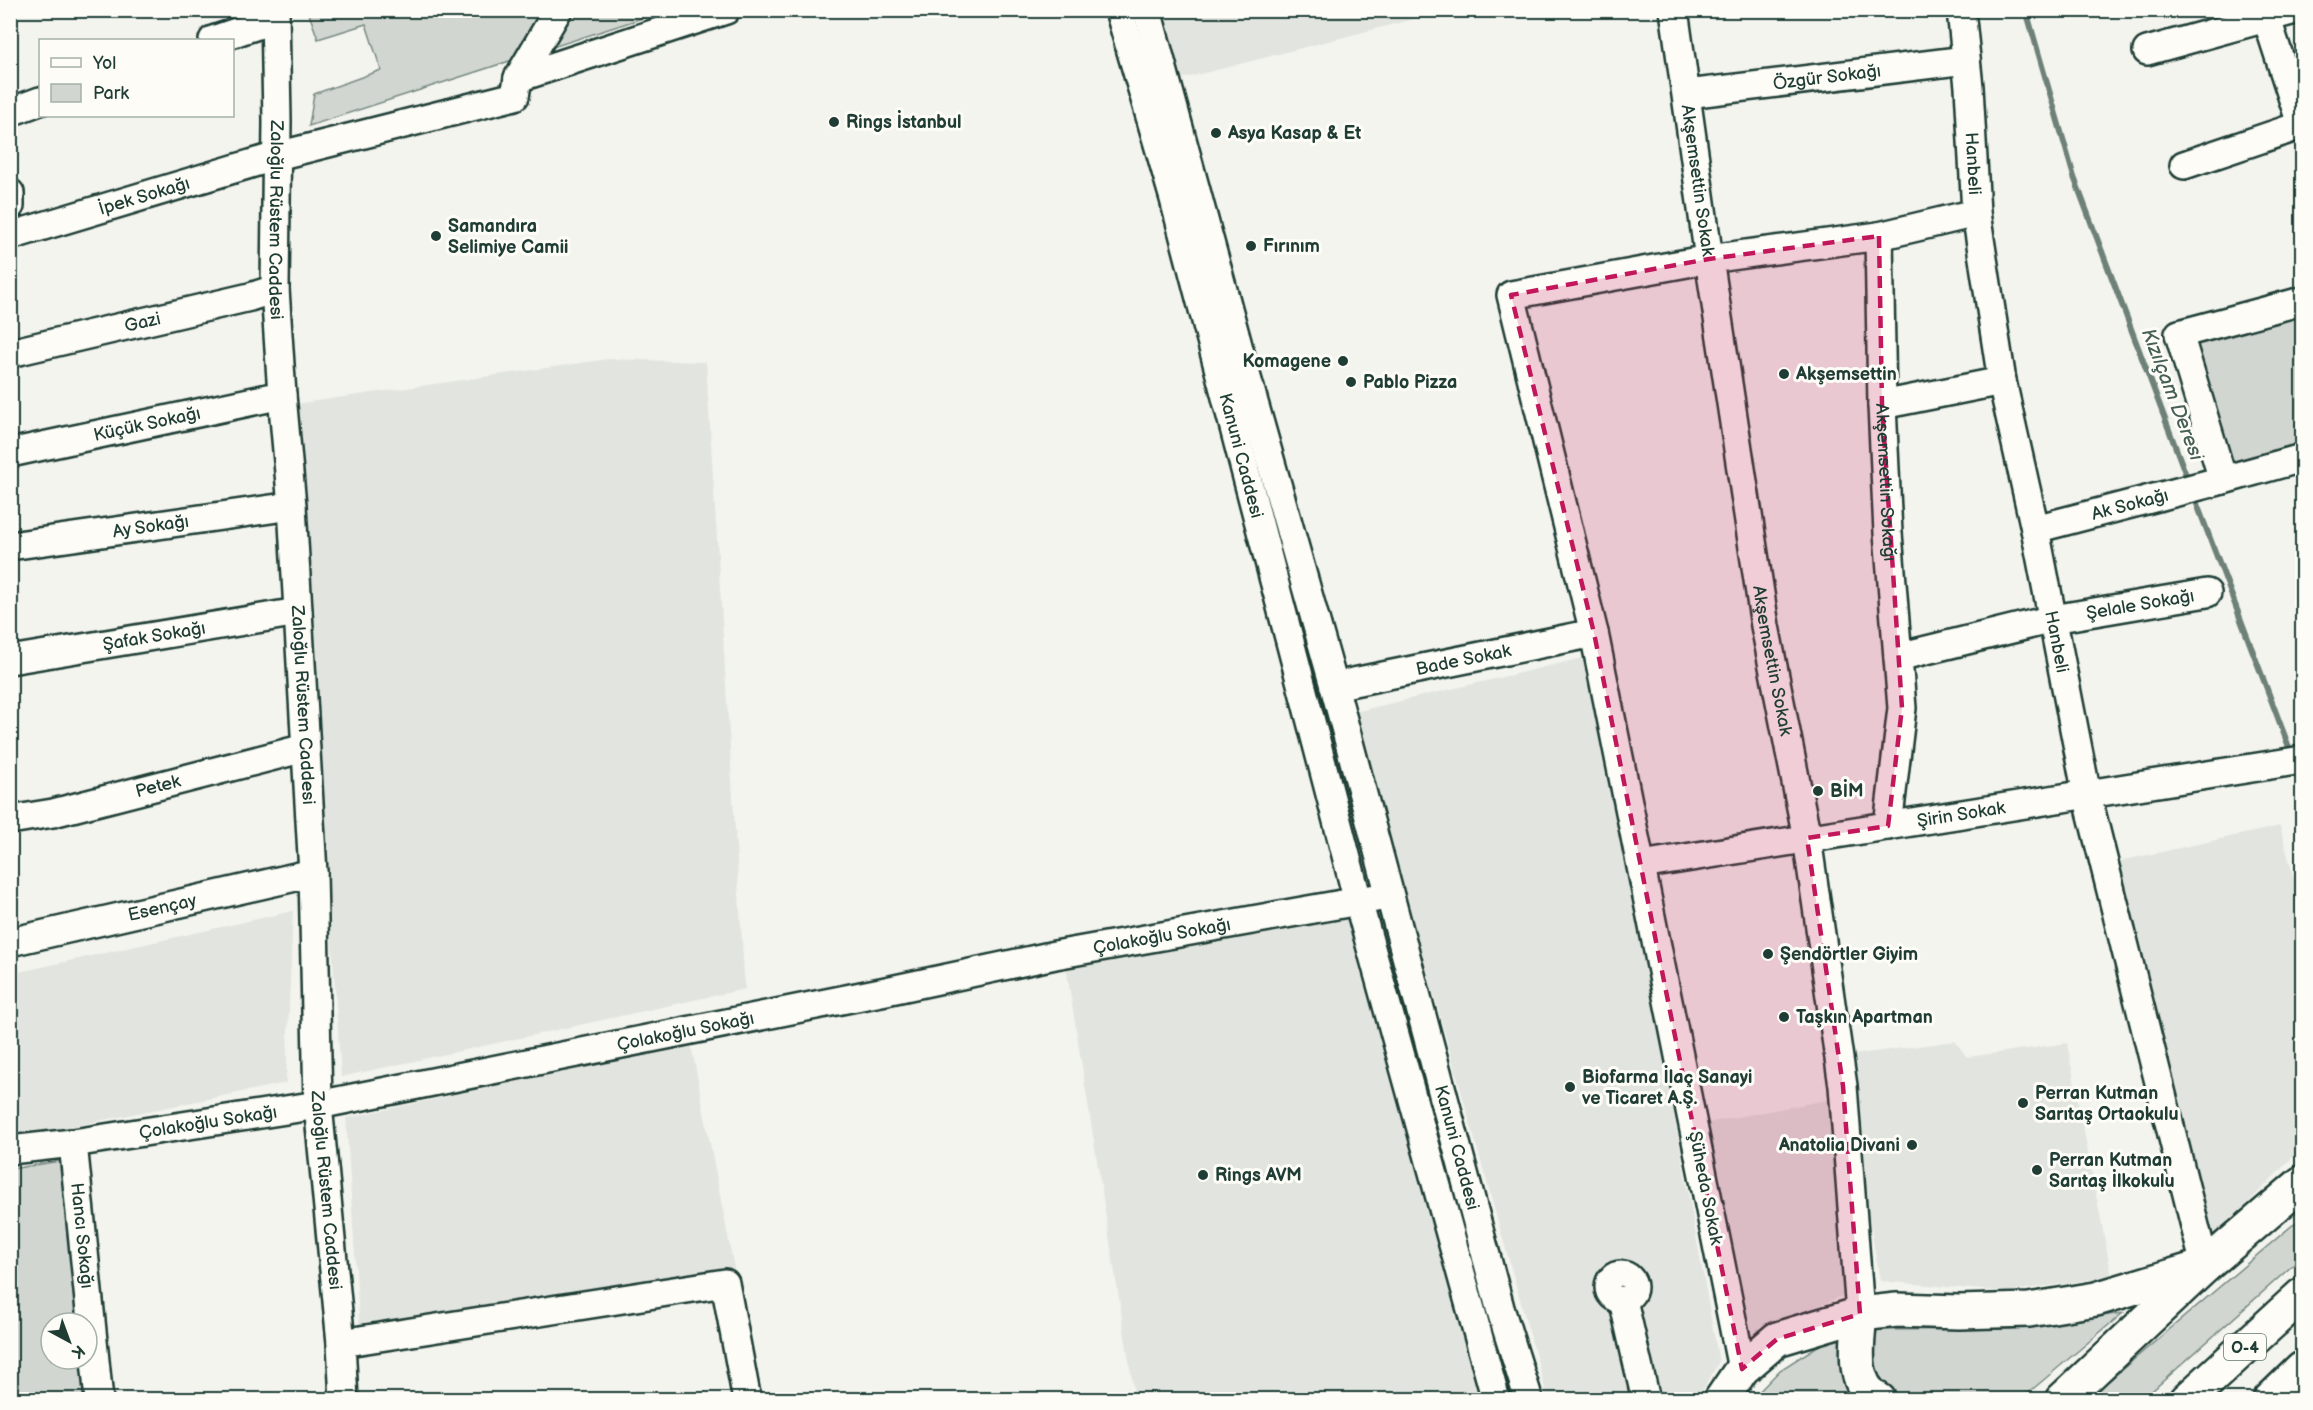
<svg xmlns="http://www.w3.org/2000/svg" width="2313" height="1410" font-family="'Balsamiq Sans',sans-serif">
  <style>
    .built { fill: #e2e5df }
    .green { fill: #d1d6d1; stroke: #788a82; stroke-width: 1.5 }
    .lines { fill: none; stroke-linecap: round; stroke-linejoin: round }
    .stream { stroke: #6e8179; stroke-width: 6 }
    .minor-casing { stroke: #1f3d34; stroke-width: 32 }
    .major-casing { stroke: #1f3d34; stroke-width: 38 }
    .highway-casing { stroke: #1f3d34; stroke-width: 38 }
    .minor { stroke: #fdfcf7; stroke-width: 27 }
    .major { stroke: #fdfcf7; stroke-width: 33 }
    .highway { stroke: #fdfcf7; stroke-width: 33 }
    .marked { fill: #c2185b; fill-opacity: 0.2; stroke: #c2185b; stroke-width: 4.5; stroke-dasharray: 12 8; stroke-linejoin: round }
    .poi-dot { fill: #1f3d34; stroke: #fdfcf7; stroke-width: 2 }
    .labels { text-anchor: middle; stroke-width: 6; stroke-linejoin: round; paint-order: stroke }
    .shield { fill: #fdfcf7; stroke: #62766e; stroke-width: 1.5 }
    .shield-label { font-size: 16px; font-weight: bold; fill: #1f3d34 }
    .street-label { font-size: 18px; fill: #1f3d34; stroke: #fdfcf7 }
    .poi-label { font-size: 18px; font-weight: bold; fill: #1f3d34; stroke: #fdfcf7; text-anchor: start }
    .water-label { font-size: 20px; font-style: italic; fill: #475f56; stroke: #fdfcf7 }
  </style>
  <rect width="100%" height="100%" fill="#f4f4ef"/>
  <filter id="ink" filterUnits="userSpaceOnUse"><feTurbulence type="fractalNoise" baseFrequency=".0167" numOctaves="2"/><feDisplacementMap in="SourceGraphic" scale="12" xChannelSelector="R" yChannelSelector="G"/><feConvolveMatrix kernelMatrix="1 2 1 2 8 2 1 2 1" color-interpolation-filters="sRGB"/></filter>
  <g filter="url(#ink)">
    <g class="built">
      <polygon points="1156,11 1445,11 1174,81"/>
      <polygon points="608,359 706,362 745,989 341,1077 295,404"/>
      <polygon points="1591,656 1719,1362 1698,1399 1548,1399 1354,712"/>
      <polygon points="2280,826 2302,909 2302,1131 2298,1152 2200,1252 2179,1227 2106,864"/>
      <polygon points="293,911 286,1083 11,1139 10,974"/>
      <polygon points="1348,914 1483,1399 1135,1399 1066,967"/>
      <polygon points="1955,1041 1967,1057 2067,1043 2112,1277 2006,1292 1880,1281 1846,1086 1844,1056"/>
      <polygon points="691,1044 736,1278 360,1335 346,1118"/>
      <polygon points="1832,1099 1865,1286 1745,1338 1706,1123"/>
    </g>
    <g class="green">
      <polygon points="308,11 664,11 309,126 314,94 381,70 366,24 318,39"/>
      <polygon points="2302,314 2302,451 2229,472 2190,344"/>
      <polygon points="66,1160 81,1323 51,1323 51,1359 85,1359 89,1399 11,1400 11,1169"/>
      <polygon points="2302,1217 2302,1257 2143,1399 2086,1400"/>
      <polygon points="2123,1313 2021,1399 1886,1399 1867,1373 1870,1330 2011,1329"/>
      <polygon points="1838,1333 1854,1397 1753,1398 1780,1370"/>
    </g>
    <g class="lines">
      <g class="stream">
        <polyline points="2026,10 2074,177 2189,483"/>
        <polyline points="2194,496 2292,755"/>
        <polyline points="2296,768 2302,785"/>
      </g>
      <g class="minor-casing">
        <g id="minor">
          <path id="s1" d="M275 10 277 121 275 289 282 395 292 506 313 873 318 1105 341 1343 344 1400"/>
          <path id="s2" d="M1119 10 1174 199 1358 901 1496 1400"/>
          <path id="s3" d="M1147 10 1242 360 1334 686 1500 1308 1529 1400"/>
          <path id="s4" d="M1674 10 1709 259 1765 626 1807 838 1843 1086 1860 1314"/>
          <path id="s5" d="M1961 10 1969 87 1976 213 2002 381 2035 529 2087 795 2205 1266"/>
          <polyline points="2264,10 2302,127"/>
          <polyline points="213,40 275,19"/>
          <polyline points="2147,51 2295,10"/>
          <polyline points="518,78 558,10"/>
          <path id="s6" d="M1687 94 1966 60"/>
          <polyline points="10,112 40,101"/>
          <polyline points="2184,165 2302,125"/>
          <polyline points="10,193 10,206"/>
          <path id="s7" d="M10 236 277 156 515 96 518 78 726 10"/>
          <polyline points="1879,236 1976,213"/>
          <polyline points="2302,301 2179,334 2223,480 2302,458"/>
          <path id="s8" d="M10 353 250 297 275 289"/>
          <polyline points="1882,405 2002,381"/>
          <path id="s9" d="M10 453 282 395"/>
          <path id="s10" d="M2035 529 2223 480"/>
          <path id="s11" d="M10 546 292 506"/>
          <path id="s12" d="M1898 657 2053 619 2207 593"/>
          <path id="s13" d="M10 660 298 612"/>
          <path id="s14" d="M1334 686 1594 633"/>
          <path id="s15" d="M10 820 53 813 305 748"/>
          <path id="s16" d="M1641 865 2302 760"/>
          <path id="s17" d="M10 942 313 873"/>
          <path id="s18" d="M73 1143 99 1400"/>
          <path id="s19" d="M10 1150 73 1143 318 1105 886 991 1055 955 1376 898"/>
          <circle cx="1621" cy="1287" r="12"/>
          <polyline points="1623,1300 1646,1400"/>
          <polyline points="341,1343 725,1283 747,1400"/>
          <path id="s20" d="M1742 1369 1594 633 1511 295 1709 259 1879 236 1882 405 1888 533 1902 708 1888 826"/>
        </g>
      </g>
      <g class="major-casing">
        <g id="major">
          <path d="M1860 1314C1858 1341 1849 1385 1879 1400"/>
          <polyline points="1721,1400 1742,1369 1777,1339 1860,1314 1897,1310 1959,1312 2029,1310 2096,1299 2205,1266"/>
          <polyline points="2062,1400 2205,1266 2302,1183"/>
        </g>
      </g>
      <g class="highway-casing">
        <g id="highway">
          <polyline points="2187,1400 2302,1295"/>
          <polyline points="2270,1400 2302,1369"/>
        </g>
      </g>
      <use href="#minor" class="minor"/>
      <use href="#major" class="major"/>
      <use href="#highway" class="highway"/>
    </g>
  </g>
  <path class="marked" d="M1879 236 1882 405 1902 708 1888 826 1807 838 1843 1086 1860 1314 1777 1339 1742 1369 1594 633 1511 295 1709 259Z"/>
  <g class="poi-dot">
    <circle cx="834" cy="122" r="6"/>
    <circle cx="1216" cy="133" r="6"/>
    <circle cx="436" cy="236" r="6"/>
    <circle cx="1251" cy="246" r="6"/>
    <circle cx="1343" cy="361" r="6"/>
    <circle cx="1784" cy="374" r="6"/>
    <circle cx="1351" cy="382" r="6"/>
    <circle cx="1818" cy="791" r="6"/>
    <circle cx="1768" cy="954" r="6"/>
    <circle cx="1784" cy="1017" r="6"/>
    <circle cx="1570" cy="1087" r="6"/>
    <circle cx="2023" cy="1103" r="6"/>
    <circle cx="1912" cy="1145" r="6"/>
    <circle cx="2037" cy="1170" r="6"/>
    <circle cx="1203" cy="1175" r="6"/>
  </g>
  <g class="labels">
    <rect class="shield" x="2224" y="1334" width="42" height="26" rx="4.5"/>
    <g class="shield-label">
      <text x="2245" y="1353">O-4</text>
    </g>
    <g class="street-label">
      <text dy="6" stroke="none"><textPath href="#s6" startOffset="141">Özgür Sokağı</textPath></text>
      <text dy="6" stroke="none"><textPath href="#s5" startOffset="154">Hanbeli</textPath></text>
      <text dy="6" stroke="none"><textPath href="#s4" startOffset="172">Akşemsettin Sokak</textPath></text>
      <text dy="6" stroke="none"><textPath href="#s7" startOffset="140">İpek Sokağı</textPath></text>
      <text dy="6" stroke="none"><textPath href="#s1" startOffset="210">Zaloğlu Rüstem Caddesi</textPath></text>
      <text dy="6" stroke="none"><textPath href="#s8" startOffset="136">Gazi</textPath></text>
      <text dy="6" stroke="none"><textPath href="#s9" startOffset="140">Küçük Sokağı</textPath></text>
      <text dy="6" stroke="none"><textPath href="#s2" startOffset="462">Kanuni Caddesi</textPath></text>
      <text dy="6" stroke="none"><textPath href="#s20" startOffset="1718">Akşemsettin Sokağı</textPath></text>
      <text dy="6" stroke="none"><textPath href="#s10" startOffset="98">Ak Sokağı</textPath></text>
      <text dy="6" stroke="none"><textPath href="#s11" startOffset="142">Ay Sokağı</textPath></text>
      <text dy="6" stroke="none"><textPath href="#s12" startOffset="248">Şelale Sokağı</textPath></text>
      <text dy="6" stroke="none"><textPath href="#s13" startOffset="146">Şafak Sokağı</textPath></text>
      <text dy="6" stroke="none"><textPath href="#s5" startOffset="640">Hanbeli</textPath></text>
      <text dy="6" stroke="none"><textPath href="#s14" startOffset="132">Bade Sokak</textPath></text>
      <text dy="6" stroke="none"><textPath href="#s4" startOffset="658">Akşemsettin Sokak</textPath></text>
      <text dy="6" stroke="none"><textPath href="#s1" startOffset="696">Zaloğlu Rüstem Caddesi</textPath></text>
      <text dy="6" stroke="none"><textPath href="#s15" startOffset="152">Petek</textPath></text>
      <text dy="6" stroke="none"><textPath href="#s16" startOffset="324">Şirin Sokak</textPath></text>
      <text dy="6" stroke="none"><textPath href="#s17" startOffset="156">Esençay</textPath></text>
      <text dy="6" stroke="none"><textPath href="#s19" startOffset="1172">Çolakoğlu Sokağı</textPath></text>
      <text dy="6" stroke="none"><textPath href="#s19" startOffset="686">Çolakoğlu Sokağı</textPath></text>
      <text dy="6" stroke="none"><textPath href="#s19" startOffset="200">Çolakoğlu Sokağı</textPath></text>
      <text dy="6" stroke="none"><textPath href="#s3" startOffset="1179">Kanuni Caddesi</textPath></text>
      <text transform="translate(1706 1188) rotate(79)" y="6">Şüheda Sokak</text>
      <text dy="6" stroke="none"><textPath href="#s1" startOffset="1182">Zaloğlu Rüstem Caddesi</textPath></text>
      <text dy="6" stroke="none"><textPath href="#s18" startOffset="93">Hancı Sokağı</textPath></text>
    </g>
    <g class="poi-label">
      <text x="846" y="128">Rings İstanbul</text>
      <text x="1228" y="139">Asya Kasap &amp; Et</text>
      <text x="448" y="232">Samandıra<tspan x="448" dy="21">Selimiye Camii</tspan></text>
      <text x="1263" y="252">Fırınım</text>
      <text x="1331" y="367" text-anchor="end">Komagene</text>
      <text x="1796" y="380">Akşemsettin</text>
      <text x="1363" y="388">Pablo Pizza</text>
      <text x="1830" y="797">BİM</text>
      <text x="1780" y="960">Şendörtler Giyim</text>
      <text x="1796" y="1023">Taşkın Apartman</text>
      <text x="1582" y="1083">Biofarma İlaç Sanayi<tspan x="1582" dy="21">ve Ticaret A.Ş.</tspan></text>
      <text x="2035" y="1099">Perran Kutman<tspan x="2035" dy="21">Sarıtaş Ortaokulu</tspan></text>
      <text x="1900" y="1151" text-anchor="end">Anatolia Divani</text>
      <text x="2049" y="1166">Perran Kutman<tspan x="2049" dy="21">Sarıtaş İlkokulu</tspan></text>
      <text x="1215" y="1181">Rings AVM</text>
    </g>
    <g class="water-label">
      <text transform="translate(2173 394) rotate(69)" y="7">Kızılçam Deresi</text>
    </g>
  </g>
  <rect width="2313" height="1410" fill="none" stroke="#fdfcf7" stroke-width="36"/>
  <rect x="18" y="18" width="2277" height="1374" fill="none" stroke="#1f3d34" stroke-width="2" filter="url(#ink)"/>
  <rect x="39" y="39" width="195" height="78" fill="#fdfcf7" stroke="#a4b0a9" stroke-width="1.5"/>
  <rect x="51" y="58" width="30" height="9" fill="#fdfcf7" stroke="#a4b0a9" stroke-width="1.5"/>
  <text x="93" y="69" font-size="18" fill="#1f3d34">Yol</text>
  <rect x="51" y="84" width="30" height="18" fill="#d1d6d1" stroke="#a4b0a9" stroke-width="1.5"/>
  <text x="93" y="99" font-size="18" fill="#1f3d34">Park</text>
  <g transform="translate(69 1341) rotate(139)"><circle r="28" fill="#fdfcf7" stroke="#a4b0a9" stroke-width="1.5"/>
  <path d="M0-4.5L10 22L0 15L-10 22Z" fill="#1f3d34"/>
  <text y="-9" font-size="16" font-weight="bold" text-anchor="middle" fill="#1f3d34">K</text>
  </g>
</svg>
